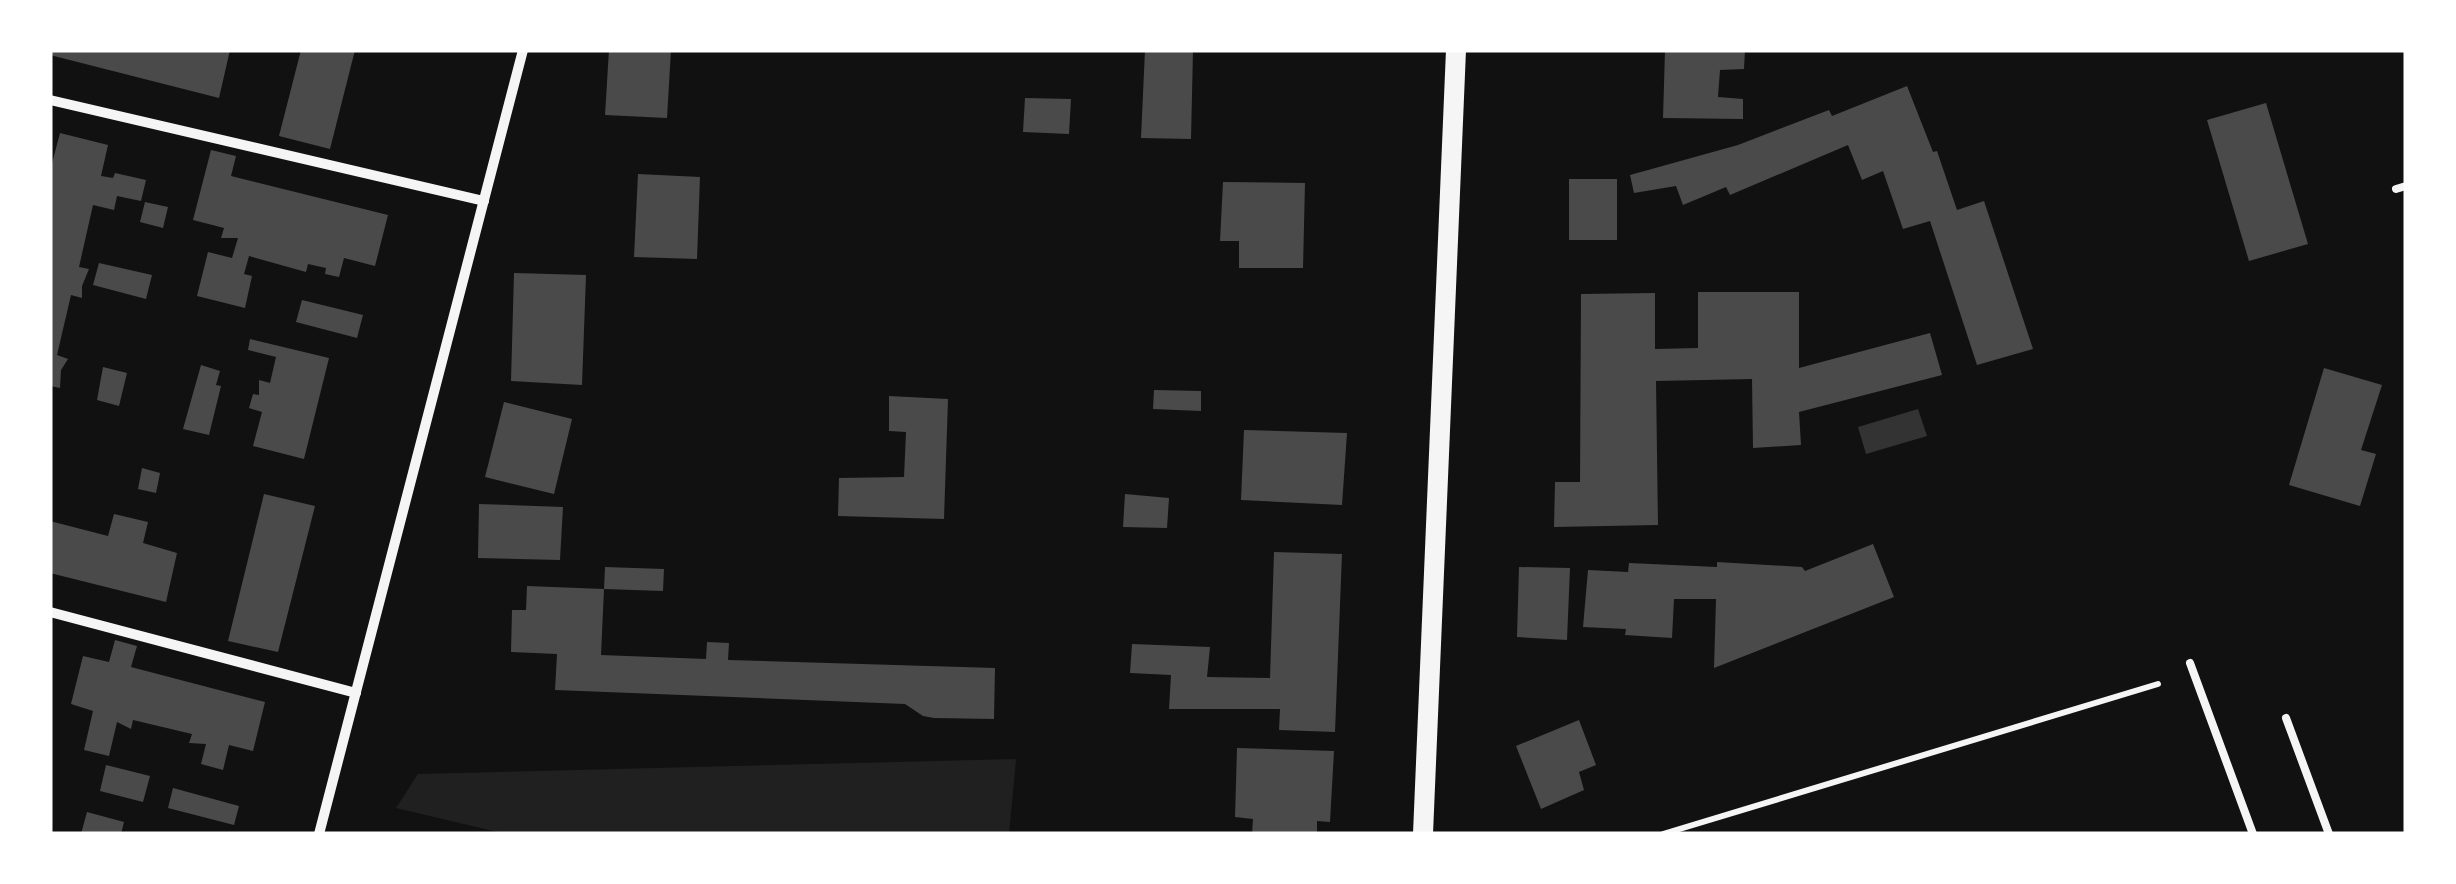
<svg xmlns="http://www.w3.org/2000/svg" width="2456" height="884" font-family="'Work Sans',sans-serif">
  <style>
    .green { fill: #202020 }
    .water { fill: #333 }
    .building { fill: #4a4a4a }
    .lines { fill: none; stroke-linecap: round; stroke-linejoin: round }
    .path { stroke: #f5f5f5; stroke-width: 6 }
    .service { stroke: #f5f5f5; stroke-width: 8 }
    .minor { stroke: #f5f5f5; stroke-width: 10 }
    .secondary { stroke: #f5f5f5; stroke-width: 20 }
  </style>
  <rect width="100%" height="100%" fill="#111"/>
  <polygon class="green" points="1016,759 1009,834 506,834 396,808 418,774"/>
  <polygon class="water" points="1918,409 1927,436 1866,454 1858,427"/>
  <g class="building">
    <polygon points="50,50 230,50 219,98 50,55"/>
    <polygon points="301,50 355,50 330,149 279,136"/>
    <polygon points="609,50 671,50 667,118 605,115"/>
    <polygon points="1145,50 1193,50 1191,139 1141,138"/>
    <polygon points="1665,50 1745,50 1744,69 1720,70 1718,97 1743,99 1743,119 1663,118"/>
    <polygon points="1907,86 1933,152 1937,151 1957,210 1984,201 2033,349 1977,365 1930,221 1903,229 1883,171 1862,180 1848,145 1730,195 1726,187 1683,205 1676,186 1634,193 1630,175 1738,145 1829,110 1832,116"/>
    <polygon points="1025,98 1071,99 1069,134 1023,132"/>
    <polygon points="2266,103 2308,244 2249,261 2207,120"/>
    <polygon points="60,133 108,145 101,176 113,178 115,173 146,180 141,201 117,196 114,210 93,205 79,267 89,269 82,286 82,298 71,295 57,355 68,359 61,370 60,388 50,386 50,171"/>
    <polygon points="211,150 236,156 231,176 388,215 375,266 344,258 339,277 325,274 326,268 308,264 306,272 249,256 244,274 252,276 245,308 197,296 208,252 232,258 238,238 221,238 224,228 193,220"/>
    <polygon points="638,174 700,177 697,259 634,257"/>
    <rect x="1569" y="179" width="48" height="61"/>
    <polygon points="1223,182 1305,183 1303,268 1239,268 1239,241 1220,241"/>
    <polygon points="145,202 168,207 163,228 140,222"/>
    <polygon points="99,263 152,275 146,299 93,285"/>
    <polygon points="514,273 586,275 582,385 511,381"/>
    <polygon points="1698,292 1799,292 1799,368 1930,333 1942,375 1799,412 1801,445 1753,448 1752,379 1656,381 1658,525 1554,527 1555,482 1580,482 1581,294 1655,293 1655,349 1698,348"/>
    <polygon points="302,300 363,315 357,338 296,322"/>
    <polygon points="250,339 329,358 304,459 253,446 262,412 249,408 253,394 259,395 259,380 270,383 276,357 248,350"/>
    <polygon points="201,365 220,371 216,385 221,386 209,435 183,429"/>
    <polygon points="103,367 127,373 119,406 97,400"/>
    <polygon points="2324,368 2382,385 2361,450 2376,454 2360,506 2289,485"/>
    <polygon points="1154,390 1201,391 1201,411 1153,409"/>
    <polygon points="889,396 948,399 944,519 838,516 839,478 904,477 906,432 889,431"/>
    <polygon points="504,402 572,419 554,494 485,477"/>
    <polygon points="1244,430 1347,433 1342,505 1241,500"/>
    <polygon points="142,468 160,473 156,493 138,489"/>
    <polygon points="264,494 315,506 278,652 228,641"/>
    <polygon points="1125,494 1169,498 1167,528 1123,527"/>
    <polygon points="479,504 563,507 560,560 478,558"/>
    <polygon points="114,514 148,522 143,543 177,553 166,602 50,573 50,521 108,536"/>
    <polygon points="1873,544 1894,597 1714,668 1716,599 1674,599 1672,638 1625,635 1626,629 1583,627 1588,570 1628,572 1629,563 1717,567 1717,562 1802,567 1805,571"/>
    <polygon points="1274,552 1342,554 1335,732 1279,730 1280,709 1169,709 1171,675 1130,673 1132,644 1210,647 1207,677 1270,678"/>
    <polygon points="605,567 664,569 663,591 604,589"/>
    <polygon points="1519,567 1570,568 1567,640 1517,637"/>
    <polygon points="527,586 604,589 601,655 706,659 707,642 729,643 728,660 995,668 994,719 934,718 923,716 905,704 555,690 557,654 511,652 512,610 526,610"/>
    <polygon points="115,640 137,646 131,667 265,702 253,751 229,745 223,770 201,764 206,744 189,743 192,734 133,720 131,729 117,722 109,756 84,750 93,711 71,704 83,656 109,662"/>
    <polygon points="1579,720 1596,765 1579,772 1584,790 1541,809 1516,746"/>
    <polygon points="1237,748 1334,751 1330,822 1317,821 1317,834 1252,834 1253,819 1235,817"/>
    <polygon points="106,765 150,776 143,802 100,791"/>
    <polygon points="173,788 239,806 234,825 168,808"/>
    <polygon points="87,812 124,822 121,834 81,834"/>
  </g>
  <g class="lines">
    <polyline class="path" points="1663,834 2158,684"/>
    <g class="service">
      <polyline points="2396,189 2406,186"/>
      <polyline points="2190,663 2253,834"/>
      <polyline points="2286,718 2329,834"/>
    </g>
    <g class="minor">
      <polyline points="50,100 484,201"/>
      <polyline points="50,612 356,693"/>
      <polyline points="319,834 523,50"/>
    </g>
    <polyline class="secondary" points="1423,834 1456,50"/>
  </g>
  <rect width="2456" height="884" fill="none" stroke="#ffffff" stroke-width="105"/>
</svg>
